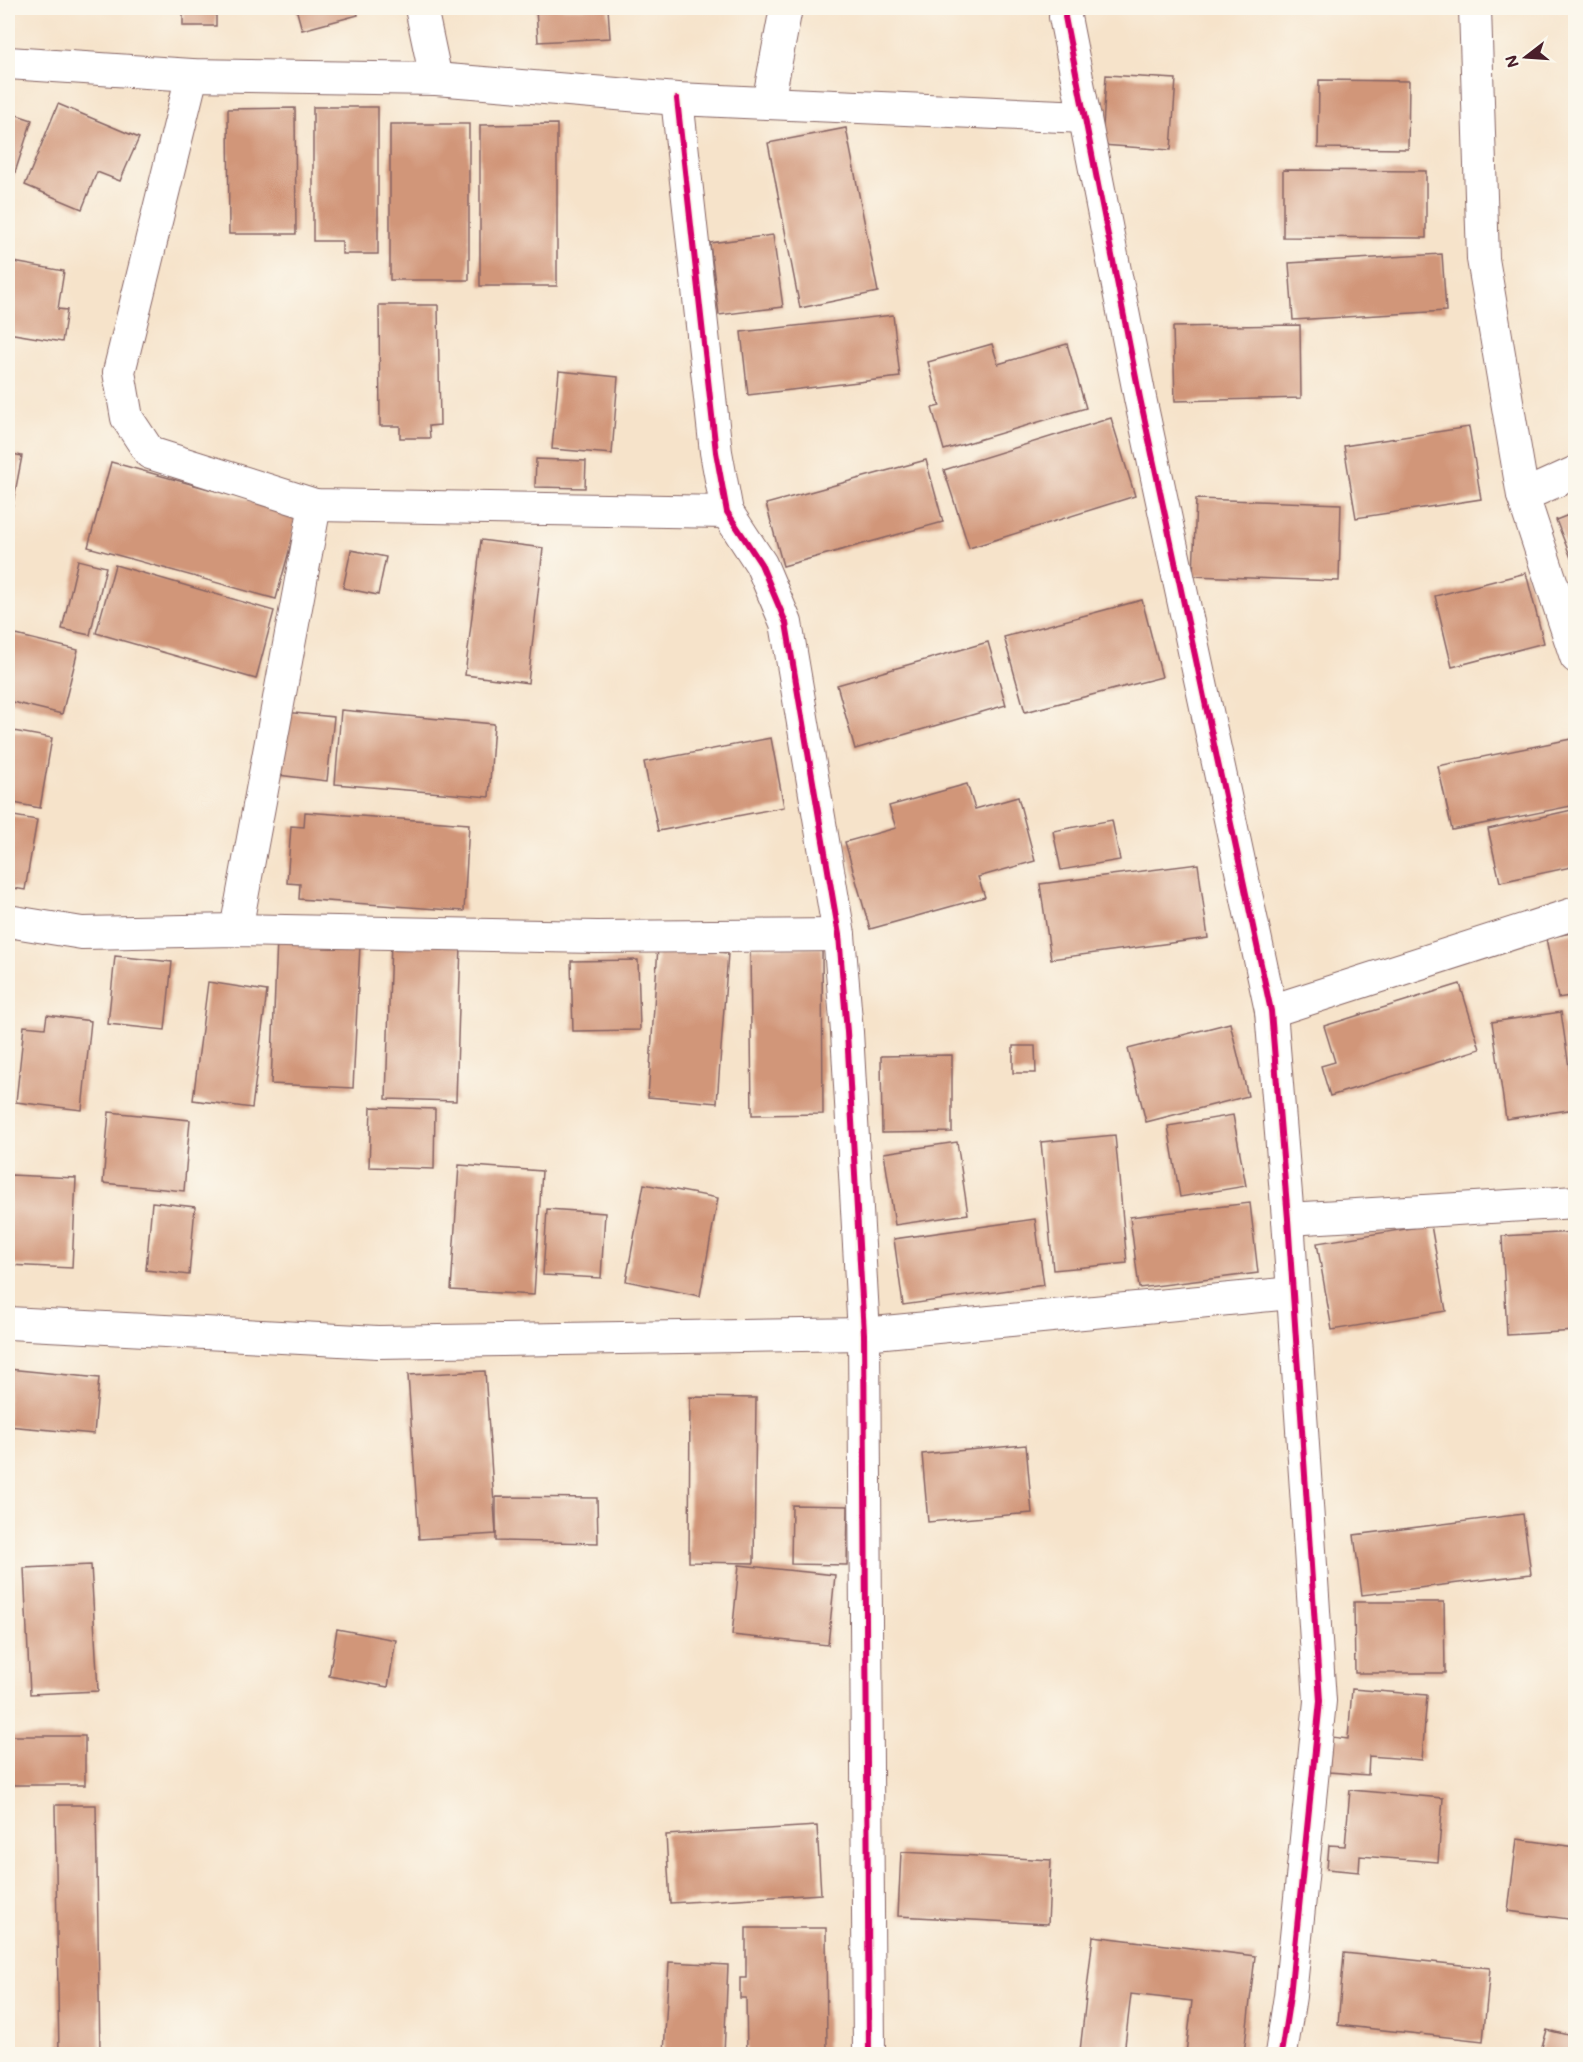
<svg xmlns="http://www.w3.org/2000/svg" width="1583" height="2062" font-family="Mali,sans-serif">
  <style>
    .building { fill: #d19679 }
    .lines { fill: none; stroke-linecap: round; stroke-linejoin: round }
    .minor-casing { stroke: #866463; stroke-width: 34 }
    .minor { stroke: #fff; stroke-width: 32 }
    .cycleway-casing { stroke: #fbf7ec; stroke-width: 10 }
    .cycleway { stroke: #d6006c; stroke-width: 6 }
  </style>
  <rect width="100%" height="100%" fill="#fbf7ec"/>
  <filter id="ink" filterUnits="userSpaceOnUse"><feTurbulence type="fractalNoise" baseFrequency=".0167" numOctaves="2"/><feDisplacementMap in="SourceGraphic" scale="12" xChannelSelector="R" yChannelSelector="G"/><feConvolveMatrix kernelMatrix="1 2 1 2 8 2 1 2 1" color-interpolation-filters="sRGB"/></filter>
  <filter id="wash" filterUnits="userSpaceOnUse"><feTurbulence type="fractalNoise" baseFrequency=".008" numOctaves="4" result="noise"/><feDisplacementMap in="SourceGraphic" scale="24" xChannelSelector="R" yChannelSelector="G"/><feGaussianBlur stdDeviation="1.35" result="paint"/><feColorMatrix in="noise" values="0 0 0 0 0 0 0 0 0 0 0 0 0 0 0 0 0 1.4 0 .05"/><feComposite in="paint" operator="in"/></filter>
  <g filter="url(#wash)">
    <rect width="100%" height="100%" fill="#f6e3ca"/>
    <g id="blocks">
      <g class="building">
        <polygon points="183,8 227,8 227,9 216,10 216,26 183,26"/>
        <polygon points="296,8 356,8 358,15 302,30"/>
        <polygon points="536,8 608,8 610,38 538,42"/>
        <polygon points="1106,75 1176,79 1171,150 1102,145"/>
        <polygon points="1319,80 1409,81 1408,149 1318,148"/>
        <polygon points="58,104 139,138 120,181 97,172 82,209 25,185"/>
        <polygon points="313,107 378,107 378,254 342,254 342,241 313,241"/>
        <polygon points="295,108 296,234 229,234 228,109"/>
        <polygon points="8,112 32,120 8,194"/>
        <rect x="390" y="124" width="79" height="156"/>
        <polygon points="557,124 557,286 480,286 480,125"/>
        <polygon points="846,128 878,292 800,308 768,143"/>
        <polygon points="1283,170 1426,171 1426,238 1283,237"/>
        <polygon points="773,235 783,307 719,315 710,243"/>
        <polygon points="1442,254 1446,311 1293,320 1289,263"/>
        <polygon points="8,261 64,271 58,309 67,310 62,342 8,333"/>
        <polygon points="379,305 438,305 440,425 429,426 430,438 400,438 400,426 380,426"/>
        <polygon points="893,315 900,377 748,395 741,332"/>
        <polygon points="1300,325 1301,398 1175,401 1173,327"/>
        <polygon points="992,344 998,364 1067,344 1086,408 944,450 932,408 940,406 928,362"/>
        <polygon points="559,371 618,377 612,454 552,449"/>
        <polygon points="1111,418 1135,496 969,548 944,470"/>
        <polygon points="1469,427 1481,499 1356,518 1344,446"/>
        <polygon points="8,453 22,456 9,524 8,524"/>
        <polygon points="536,459 586,461 585,488 535,487"/>
        <polygon points="926,460 943,522 783,566 766,504"/>
        <polygon points="111,462 299,514 276,599 88,547"/>
        <polygon points="1196,499 1341,504 1339,581 1193,576"/>
        <polygon points="1576,512 1576,568 1575,568 1556,520"/>
        <polygon points="481,540 543,548 528,683 465,675"/>
        <polygon points="351,550 386,557 378,595 343,588"/>
        <polygon points="78,560 106,567 90,635 62,629"/>
        <polygon points="115,565 274,611 256,679 96,633"/>
        <polygon points="1526,573 1544,643 1452,667 1435,596"/>
        <polygon points="1142,600 1162,677 1025,712 1004,637"/>
        <polygon points="8,633 78,650 62,714 8,701"/>
        <polygon points="988,642 1006,705 855,749 837,685"/>
        <polygon points="341,710 494,724 489,797 335,784"/>
        <polygon points="284,712 334,717 327,781 278,775"/>
        <polygon points="8,730 52,738 40,808 8,802"/>
        <polygon points="771,738 784,807 658,831 644,762"/>
        <polygon points="1576,738 1576,805 1452,830 1438,766"/>
        <polygon points="967,784 975,809 1018,797 1035,861 978,877 985,897 870,929 845,842 896,828 889,806"/>
        <polygon points="1576,809 1576,866 1500,882 1488,829"/>
        <polygon points="305,812 469,824 464,911 299,899 300,884 287,883 291,826 304,827"/>
        <polygon points="8,815 37,820 25,890 8,887"/>
        <polygon points="1112,820 1120,860 1061,870 1053,831"/>
        <polygon points="1198,864 1208,938 1051,959 1040,884"/>
        <polygon points="1576,932 1576,995 1558,998 1546,938"/>
        <polygon points="277,940 360,945 353,1088 271,1084"/>
        <polygon points="391,941 461,944 456,1101 386,1099"/>
        <polygon points="658,947 728,953 717,1103 648,1097"/>
        <polygon points="750,948 822,948 823,1114 752,1115"/>
        <polygon points="115,956 172,962 165,1030 108,1024"/>
        <polygon points="638,960 640,1030 573,1031 571,961"/>
        <polygon points="208,982 267,991 252,1108 193,1100"/>
        <polygon points="1460,984 1480,1049 1330,1096 1321,1066 1335,1062 1324,1026"/>
        <polygon points="1561,1012 1575,1109 1506,1119 1492,1022"/>
        <polygon points="47,1015 91,1021 82,1110 16,1102 24,1026 45,1028"/>
        <polygon points="1230,1023 1248,1096 1146,1122 1128,1049"/>
        <polygon points="1013,1046 1035,1046 1036,1073 1013,1073"/>
        <polygon points="952,1055 952,1132 882,1133 881,1056"/>
        <polygon points="371,1107 435,1109 434,1169 369,1167"/>
        <polygon points="109,1112 190,1120 184,1191 103,1183"/>
        <polygon points="1233,1115 1246,1186 1180,1197 1168,1126"/>
        <polygon points="1115,1135 1127,1263 1053,1270 1041,1142"/>
        <polygon points="957,1142 968,1214 895,1225 884,1153"/>
        <polygon points="459,1165 542,1171 534,1295 451,1290"/>
        <polygon points="10,1175 76,1178 72,1268 8,1265"/>
        <polygon points="644,1184 718,1198 700,1296 626,1281"/>
        <polygon points="152,1202 195,1207 189,1275 146,1270"/>
        <polygon points="1250,1203 1258,1273 1139,1288 1130,1217"/>
        <polygon points="547,1209 605,1213 601,1278 543,1275"/>
        <polygon points="1035,1219 1044,1285 903,1305 894,1239"/>
        <polygon points="1431,1225 1446,1311 1332,1330 1317,1243"/>
        <polygon points="1576,1232 1576,1331 1507,1335 1502,1236"/>
        <polygon points="8,1369 99,1378 94,1434 8,1426"/>
        <polygon points="485,1371 496,1534 419,1539 408,1375"/>
        <polygon points="690,1397 756,1398 754,1563 689,1562"/>
        <polygon points="1026,1445 1032,1513 928,1522 922,1454"/>
        <polygon points="496,1497 597,1498 598,1543 496,1541"/>
        <polygon points="792,1505 848,1506 847,1565 791,1564"/>
        <polygon points="1523,1514 1531,1574 1362,1595 1354,1535"/>
        <polygon points="91,1565 98,1691 30,1694 24,1568"/>
        <polygon points="739,1565 835,1575 828,1645 732,1635"/>
        <polygon points="1354,1602 1444,1602 1445,1673 1355,1673"/>
        <polygon points="337,1629 396,1640 388,1687 329,1676"/>
        <polygon points="1352,1689 1427,1695 1422,1760 1369,1756 1368,1775 1329,1772 1332,1737 1348,1739"/>
        <rect x="8" y="1736" width="77" height="49"/>
        <polygon points="1350,1790 1443,1798 1438,1862 1360,1856 1359,1872 1327,1869 1329,1845 1345,1846"/>
        <polygon points="55,1805 96,1805 100,2054 59,2054"/>
        <polygon points="817,1826 821,1894 670,1903 666,1835"/>
        <polygon points="1517,1839 1576,1847 1576,1920 1508,1911"/>
        <polygon points="901,1852 1051,1860 1048,1924 898,1916"/>
        <polygon points="746,1928 826,1928 827,2054 747,2054 746,1998 740,1998 740,1978 746,1978"/>
        <polygon points="1093,1936 1255,1956 1244,2054 1186,2054 1192,2001 1131,1994 1124,2054 1080,2051"/>
        <polygon points="1344,1953 1490,1968 1483,2041 1338,2025"/>
        <polygon points="669,1962 728,1965 724,2054 664,2054"/>
        <polygon points="1547,2030 1576,2037 1576,2054 1540,2054"/>
      </g>
    </g>
  </g>
  <g filter="url(#ink)">
    <use href="#blocks" fill-opacity="0" stroke="#866463" stroke-width="1.5"/>
    <g class="lines">
      <g class="minor-casing">
        <g id="minor">
          <polyline points="421,8 436,79"/>
          <polyline points="1066,8 1065,17 1140,398 1271,1011 1288,1219 1320,1701 1290,1996 1281,2054"/>
          <polyline points="1475,8 1483,259 1523,496 1576,657"/>
          <polyline points="8,63 192,75 436,79 677,99 1085,117"/>
          <polyline points="192,75 119,372 127,418 150,453 315,505 727,512"/>
          <polyline points="677,99 716,452 727,512 761,564 786,623 839,935 847,1032 864,1334 869,2054"/>
          <polyline points="768,103 786,8"/>
          <polyline points="1523,496 1576,472"/>
          <polyline points="8,921 82,933 236,930 597,937 839,935"/>
          <polyline points="236,930 315,505"/>
          <polyline points="1271,1011 1576,913"/>
          <polyline points="1288,1219 1576,1202"/>
          <polyline points="8,1323 378,1342 864,1334 1292,1293"/>
        </g>
      </g>
      <use href="#minor" class="minor"/>
      <g class="cycleway-casing">
        <g id="cycleway">
          <polyline points="1066,8 1065,17 1140,398 1271,1011 1288,1219 1320,1701 1290,1996 1281,2054"/>
          <polyline points="677,99 716,452 727,512 761,564 786,623 839,935 847,1032 864,1334 869,2054"/>
        </g>
      </g>
      <use href="#cycleway" class="cycleway"/>
    </g>
  </g>
  <rect width="1583" height="2062" fill="none" stroke="#fbf7ec" stroke-width="30"/>
  <g transform="translate(1526 57) rotate(253)" stroke="#fbf7ec" stroke-width="4.5" paint-order="stroke">
  <path d="M0-4.5L10 22L0 15L-10 22Z" fill="#4a1f2b"/>
  <text y="-9" font-size="16" font-weight="bold" text-anchor="middle" fill="#4a1f2b">N</text>
  </g>
</svg>
